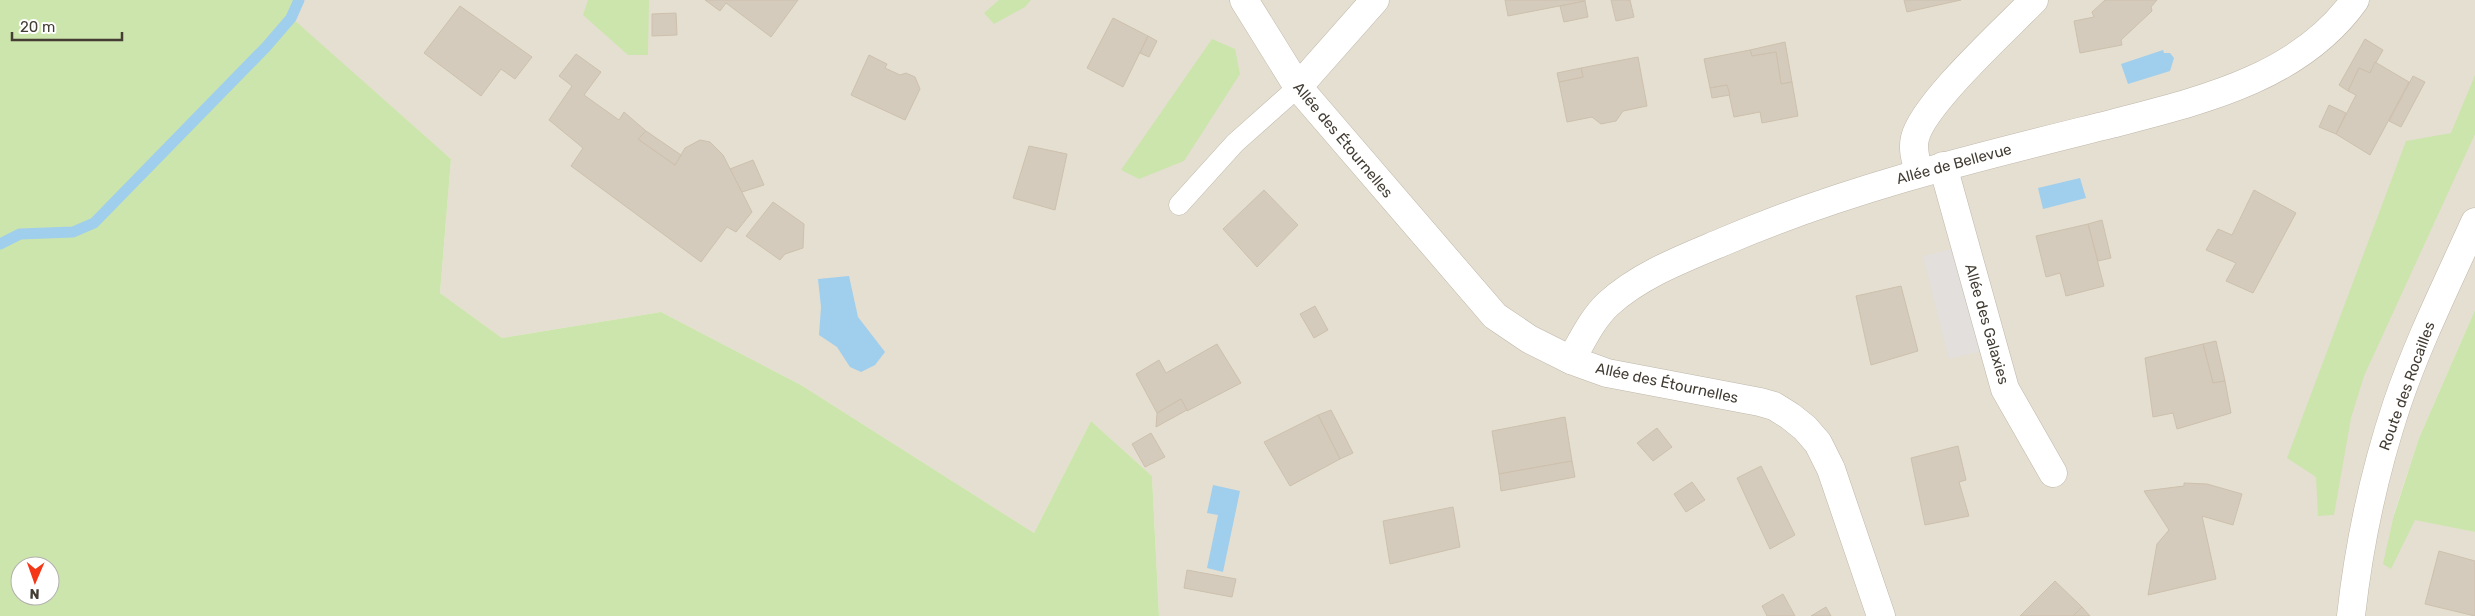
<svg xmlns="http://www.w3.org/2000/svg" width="2475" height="616" font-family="Rubik,sans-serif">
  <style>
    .residential { fill: #e5dfd1 }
    .green { fill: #cce5ac; fill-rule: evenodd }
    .parking { fill: #e2dfdc }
    .water { fill: #a0ceed }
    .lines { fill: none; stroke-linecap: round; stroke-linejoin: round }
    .stream { stroke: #a0ceed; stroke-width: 11 }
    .building { fill: #d5cbbc; stroke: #cdc0ad }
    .service-casing { stroke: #bfb7a9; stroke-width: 21 }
    .minor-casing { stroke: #bfb7a9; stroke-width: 29 }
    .tertiary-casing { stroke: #bfb7a9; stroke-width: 29 }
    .service { stroke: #fff; stroke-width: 20 }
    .minor { stroke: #fff; stroke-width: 28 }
    .tertiary { stroke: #fff; stroke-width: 28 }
    .labels { text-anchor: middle; stroke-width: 4; stroke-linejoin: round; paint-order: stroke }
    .street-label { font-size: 15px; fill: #433d34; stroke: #fff }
  </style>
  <rect width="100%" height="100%" fill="#f1ede3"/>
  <polygon class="residential" points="295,0 2475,0 2475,310 2419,438 2394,514 2475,532 2475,616 1159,616 1152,476 1091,421 1034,533 801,385 661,312 502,338 440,293 451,159 291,18"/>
  <g class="green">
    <path d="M0 0H303L292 18 451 159 440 293 502 338 661 312 801 385 1034 533 1091 421 1152 476 1159 616H0ZM20 566H50V596H20Z"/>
    <polygon points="588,0 649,0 648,55 628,55 583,15"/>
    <polygon points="999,0 1031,0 1025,7 994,24 984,13"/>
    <polygon points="1212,39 1235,49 1240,74 1184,161 1139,179 1121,170"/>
    <polygon points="2475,75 2475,134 2364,376 2351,418 2334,515 2318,516 2316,477 2287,458 2406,141 2451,133"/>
    <polygon points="2475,310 2475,532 2415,520 2391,569 2383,564 2394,515 2419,438"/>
  </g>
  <polygon class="parking" points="1965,246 1994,348 1949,359 1923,256"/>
  <g class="water">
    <polygon points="2163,50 2164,53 2170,53 2174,58 2170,71 2128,84 2121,64"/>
    <polygon points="2080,178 2086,198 2043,209 2038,188"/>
    <polygon points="849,276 858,317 885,352 875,365 861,372 850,367 837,347 819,335 821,307 818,279"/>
    <polygon points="1213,485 1240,491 1223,572 1207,568 1218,515 1207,513"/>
  </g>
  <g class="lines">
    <polyline class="stream" points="0,244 20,234 73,232 94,223 266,47 291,18 299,0"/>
  </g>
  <g class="building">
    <polygon points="705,0 798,0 771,37 726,3 720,11"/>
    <polygon points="1505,0 1585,0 1585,1 1508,16"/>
    <polygon points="1611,0 1630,0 1634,17 1616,21"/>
    <polygon points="1904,0 1961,0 1907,12"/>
    <polygon points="2105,0 2157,0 2151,7 2152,11 2121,40 2122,45 2080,53 2074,21 2094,17 2092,12"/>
    <polygon points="1585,1 1588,17 1564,22 1560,6"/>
    <polygon points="460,6 532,57 515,79 501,69 481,96 424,53"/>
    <polygon points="676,13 677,35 652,36 652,14"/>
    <polygon points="1113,18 1148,36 1123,87 1087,68"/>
    <polygon points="1148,36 1157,41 1149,57 1140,53"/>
    <polygon points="2365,39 2383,50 2370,73 2359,68 2348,91 2339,85"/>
    <polygon points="1785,42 1792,82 1781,84 1776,52 1752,56 1750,50"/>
    <polygon points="1750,50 1752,56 1776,52 1781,84 1792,82 1798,116 1762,123 1760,112 1734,117 1727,85 1710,88 1704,59"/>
    <polygon points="576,54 601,72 584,95 619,120 624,112 646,131 638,139 675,165 685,148 700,140 710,142 723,155 752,212 736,232 727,227 701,262 571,166 583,148 549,120 572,86 559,76"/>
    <polygon points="869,55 887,64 885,68 900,75 906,73 915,77 920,89 905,120 851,95"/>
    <polygon points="1638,57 1647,106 1623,111 1616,121 1601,124 1592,117 1567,122 1559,82 1583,77 1581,68"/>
    <polygon points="2375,62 2409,82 2370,155 2336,134 2356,95 2348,91 2359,68 2370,73"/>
    <polygon points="1581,68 1583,77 1559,82 1557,73"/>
    <polygon points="2413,76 2425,82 2401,127 2389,121"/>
    <polygon points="1727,85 1730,95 1712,98 1710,88"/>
    <polygon points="2329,105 2346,113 2336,134 2319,127"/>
    <polygon points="646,131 681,155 675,165 638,139"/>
    <polygon points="1029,146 1067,154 1055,210 1013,198"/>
    <polygon points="753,160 764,185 742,192 730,169"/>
    <polygon points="1264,190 1298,225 1257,267 1223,229"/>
    <polygon points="2254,190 2296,213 2253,293 2226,281 2236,263 2206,250 2218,229 2232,235"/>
    <polygon points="773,202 804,224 803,248 785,254 780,260 746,236"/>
    <polygon points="2102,220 2111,258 2098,261 2088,224"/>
    <polygon points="2088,224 2104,286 2066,296 2060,273 2046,277 2036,236"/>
    <polygon points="1901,286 1918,351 1871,365 1856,296"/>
    <polygon points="1315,306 1328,330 1314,338 1300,314"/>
    <polygon points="2216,341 2225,381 2213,383 2203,344"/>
    <polygon points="1217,344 1241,383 1187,411 1181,399 1157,413 1136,374 1159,360 1166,373"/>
    <polygon points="2203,344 2213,383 2225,381 2231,413 2177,429 2173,413 2153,417 2145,358"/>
    <polygon points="1181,399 1187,410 1156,427 1157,413"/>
    <polygon points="1331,410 1353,453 1340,459 1318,415"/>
    <polygon points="1318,415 1340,459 1290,486 1264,442"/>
    <polygon points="1565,417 1572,461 1499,474 1492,431"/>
    <polygon points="1657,428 1672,447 1653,461 1637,443"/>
    <polygon points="1151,433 1165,457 1145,467 1132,444"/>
    <polygon points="1958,446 1966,480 1959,482 1969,516 1925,525 1911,458"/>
    <polygon points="1572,461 1575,477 1501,491 1499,474"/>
    <polygon points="1761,466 1795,535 1770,549 1737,478"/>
    <polygon points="1692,482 1705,500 1686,512 1674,494"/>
    <polygon points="2184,483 2207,484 2242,494 2233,525 2202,516 2216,579 2148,595 2157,544 2169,530 2144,491 2184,486"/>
    <polygon points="1453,507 1460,547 1390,564 1383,521"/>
    <polygon points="2439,551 2475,561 2475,616 2425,604"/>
    <polygon points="1187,570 1236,579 1232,597 1184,588"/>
    <polygon points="2055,581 2082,607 2073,616 2020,616"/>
    <polygon points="1783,594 1795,616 1767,616 1762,606"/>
    <polygon points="1826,607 1831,616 1811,616"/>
    <polygon points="2082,607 2090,616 2073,616"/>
  </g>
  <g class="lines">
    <g class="service-casing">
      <polyline id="service" points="1179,205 1235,143 1298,87"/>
    </g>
    <g class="minor-casing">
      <g id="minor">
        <polyline points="1244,0 1298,87 1495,316 1529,339 1571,360 1607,373 1760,402 1774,406 1790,416 1805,428 1818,443 1831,469 1881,616"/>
        <polyline points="1298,87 1375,0"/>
        <polyline points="1943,166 2005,389 2053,473"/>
        <path d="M1919 172C1916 161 1912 150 1915 138 1923 104 2007 28 2034 0"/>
        <path d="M1571 360C1582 341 1592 319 1608 304 1641 274 1685 258 1725 241 1851 187 1979 157 2111 124 2199 101 2299 79 2355 0"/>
      </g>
    </g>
    <g class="tertiary-casing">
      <path id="tertiary" d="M2351 616C2359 544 2374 473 2397 404 2418 342 2448 282 2475 222"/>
    </g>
    <use href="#service" class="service"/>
    <use href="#minor" class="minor"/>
    <use href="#tertiary" class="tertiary"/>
  </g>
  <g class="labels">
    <g class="street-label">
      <text transform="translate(1343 140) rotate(50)" y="5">Allée des Étournelles</text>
      <text transform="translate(1954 164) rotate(-15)" y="5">Allée de Bellevue</text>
      <text transform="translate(1987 324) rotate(74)" y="5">Allée des Galaxies</text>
      <text transform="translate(1667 383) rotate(12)" y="5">Allée des Étournelles</text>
      <text transform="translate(2407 386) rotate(-70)" y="5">Route des Rocailles</text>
    </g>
  </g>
  <g transform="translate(35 581) rotate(182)"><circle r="24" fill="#ffffff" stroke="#b4b1ae"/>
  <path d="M0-4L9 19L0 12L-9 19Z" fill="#f43817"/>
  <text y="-8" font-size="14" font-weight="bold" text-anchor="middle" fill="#433d34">N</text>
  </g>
  <path d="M12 32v8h110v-8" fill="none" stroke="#433d34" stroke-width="2.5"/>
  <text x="20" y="32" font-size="15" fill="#433d34" stroke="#ffffff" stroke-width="4" paint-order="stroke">20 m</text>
</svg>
